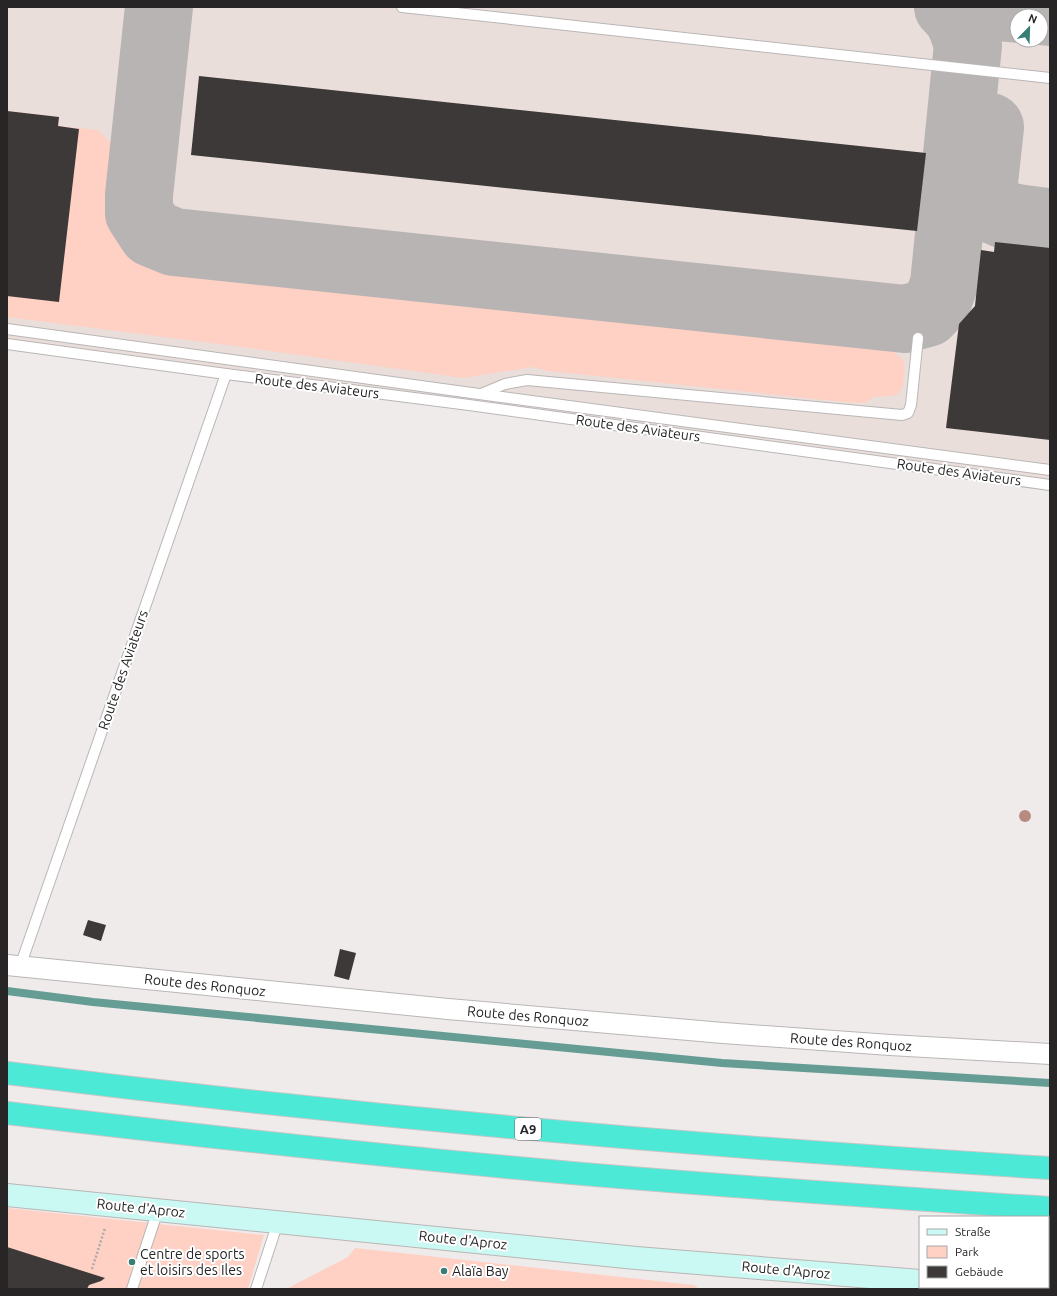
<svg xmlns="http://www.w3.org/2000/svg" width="1057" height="1296" font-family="Ubuntu,sans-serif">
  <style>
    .built { fill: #eadedb; fill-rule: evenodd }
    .green { fill: #ffd0c4 }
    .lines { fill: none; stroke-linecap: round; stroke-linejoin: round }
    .stream { stroke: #659c94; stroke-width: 8 }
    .taxiway { stroke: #b8b4b4; stroke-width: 68 }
    .building { fill: #3c3938 }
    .lane-casing { stroke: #bab6b6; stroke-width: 12 }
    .street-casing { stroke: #bab6b6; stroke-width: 22 }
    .secondary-casing { stroke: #bab6b6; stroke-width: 24 }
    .highway-casing { stroke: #c7c6c6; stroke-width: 24 }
    .path { stroke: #adaaa9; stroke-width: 2.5; stroke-dasharray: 2 2; stroke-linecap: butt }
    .lane { stroke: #fff; stroke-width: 10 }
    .street { stroke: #fff; stroke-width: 20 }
    .secondary { stroke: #caf8f3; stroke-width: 22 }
    .highway { stroke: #4de9d7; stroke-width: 22 }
    .tree { fill: #b78b80 }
    .poi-dot { fill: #387e75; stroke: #fff; stroke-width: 1.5 }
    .labels { text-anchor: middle; stroke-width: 4; stroke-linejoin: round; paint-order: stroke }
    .shield { fill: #fff; stroke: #686666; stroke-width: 1 }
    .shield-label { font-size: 13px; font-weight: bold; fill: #272525 }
    .street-label { font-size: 14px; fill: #272525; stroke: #fff }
    .poi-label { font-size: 14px; fill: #272525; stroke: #fff; text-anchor: start }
  </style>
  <rect width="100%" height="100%" fill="#efebea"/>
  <path class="built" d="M7 7H1050V491L7 342ZM1017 16H1041V40H1017Z"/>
  <g class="green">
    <polygon points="7,111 59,117 58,126 98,130 111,143 107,197 108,220 124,247 153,267 878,341 899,356 904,361 904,374 903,385 899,393 892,396 873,397 865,403 844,402 548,371 533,367 463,378 242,347 7,317"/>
    <polygon points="7,1208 264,1235 248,1289 7,1289"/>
    <polygon points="355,1248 694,1285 699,1289 286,1289 348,1257"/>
  </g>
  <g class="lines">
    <polyline class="stream" points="7,991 93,1002 722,1063 1050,1083"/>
    <g class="taxiway">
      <path d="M159 7 139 195V213L152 233 174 242 905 319 927 313 938 301 944 284 968 45C964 31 960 17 948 7"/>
      <polyline points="998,7 1050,12"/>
      <path d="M990 127 983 191 985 204C1006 220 1025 219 1050 222"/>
    </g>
  </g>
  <g class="building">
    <polygon points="199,76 926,153 917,231 191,155"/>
    <polygon points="7,111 59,117 58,126 79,129 59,302 7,296"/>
    <polygon points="995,242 1050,248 1050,440 946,428 959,324 975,306 981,250 994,252"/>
    <polygon points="88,920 106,925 101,941 83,935"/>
    <polygon points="340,949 356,953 349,980 334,976"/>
    <polygon points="7,1247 105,1278 101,1281 89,1285 87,1289 7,1289"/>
  </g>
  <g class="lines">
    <g class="lane-casing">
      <g id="lane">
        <polyline points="402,7 1050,78"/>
        <polyline points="7,329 479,394 1050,470"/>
        <polyline points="7,344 226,374 23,958 23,967"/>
        <polyline points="226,374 469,405 1050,485"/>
        <polyline points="481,394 505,384 527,380 902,415 908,413 911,405 918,338"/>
        <polyline points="132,1289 158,1210"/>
        <polyline points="256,1289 278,1222"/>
      </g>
    </g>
    <g class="street-casing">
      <polyline id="street" points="7,965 448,1009 723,1033 890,1045 1050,1054"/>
    </g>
    <g class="secondary-casing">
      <g id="secondary">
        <polyline points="7,1195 636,1258 920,1281"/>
        <polyline points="1021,1287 1050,1288"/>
      </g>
    </g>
    <g class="highway-casing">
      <g id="highway">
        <path d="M7 1073C354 1116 701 1147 1050 1168"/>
        <path d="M7 1113C199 1136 391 1157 583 1174 738 1187 894 1198 1050 1208"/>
      </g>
    </g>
    <polyline class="path" points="92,1269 105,1228"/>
    <use href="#lane" class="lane"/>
    <use href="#street" class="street"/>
    <use href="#secondary" class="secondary"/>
    <use href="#highway" class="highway"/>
  </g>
  <circle class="tree" cx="1025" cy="816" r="6"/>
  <g class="poi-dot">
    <circle cx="132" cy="1262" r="4"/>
    <circle cx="444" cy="1271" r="4"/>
  </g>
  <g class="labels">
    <rect class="shield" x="515" y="1118" width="26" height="22" rx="3"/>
    <g class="shield-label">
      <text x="528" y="1134">A9</text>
    </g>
    <g class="street-label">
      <text transform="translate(317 386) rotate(7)" y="5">Route des Aviateurs</text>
      <text transform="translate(638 428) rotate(8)" y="5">Route des Aviateurs</text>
      <text transform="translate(959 472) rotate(8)" y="5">Route des Aviateurs</text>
      <text transform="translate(123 670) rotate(-71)" y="5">Route des Aviateurs</text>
      <text transform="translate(205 985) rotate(6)" y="5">Route des Ronquoz</text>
      <text transform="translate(528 1016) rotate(5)" y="5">Route des Ronquoz</text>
      <text transform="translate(851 1042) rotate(4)" y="5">Route des Ronquoz</text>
      <text transform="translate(141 1208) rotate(6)" y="5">Route d'Aproz</text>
      <text transform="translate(463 1240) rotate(6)" y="5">Route d'Aproz</text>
      <text transform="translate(786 1270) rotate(5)" y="5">Route d'Aproz</text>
    </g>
    <g class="poi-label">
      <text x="140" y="1259">Centre de sports<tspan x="140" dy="16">et loisirs des Iles</tspan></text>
      <text x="452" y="1276">Alaïa Bay</text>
    </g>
  </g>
  <rect width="1057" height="1296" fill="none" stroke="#272525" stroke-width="16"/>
  <rect x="919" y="1216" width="130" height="72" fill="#ffffff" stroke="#a9a8a8"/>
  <rect x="927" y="1229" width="20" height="6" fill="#caf8f3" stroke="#a9a8a8"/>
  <text x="955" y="1236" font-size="12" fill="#272525">Straße</text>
  <rect x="927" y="1246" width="20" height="12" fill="#ffd0c4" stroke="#a9a8a8"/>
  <text x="955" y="1256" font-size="12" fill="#272525">Park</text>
  <rect x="927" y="1266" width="20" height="12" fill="#3c3938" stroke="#a9a8a8"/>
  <text x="955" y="1276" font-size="12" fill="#272525">Gebäude</text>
  <g transform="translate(1029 28) rotate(23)"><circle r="19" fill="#ffffff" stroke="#a9a8a8"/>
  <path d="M0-3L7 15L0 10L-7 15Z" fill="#387e75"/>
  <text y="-6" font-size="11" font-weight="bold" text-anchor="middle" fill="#272525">N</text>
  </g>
</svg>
